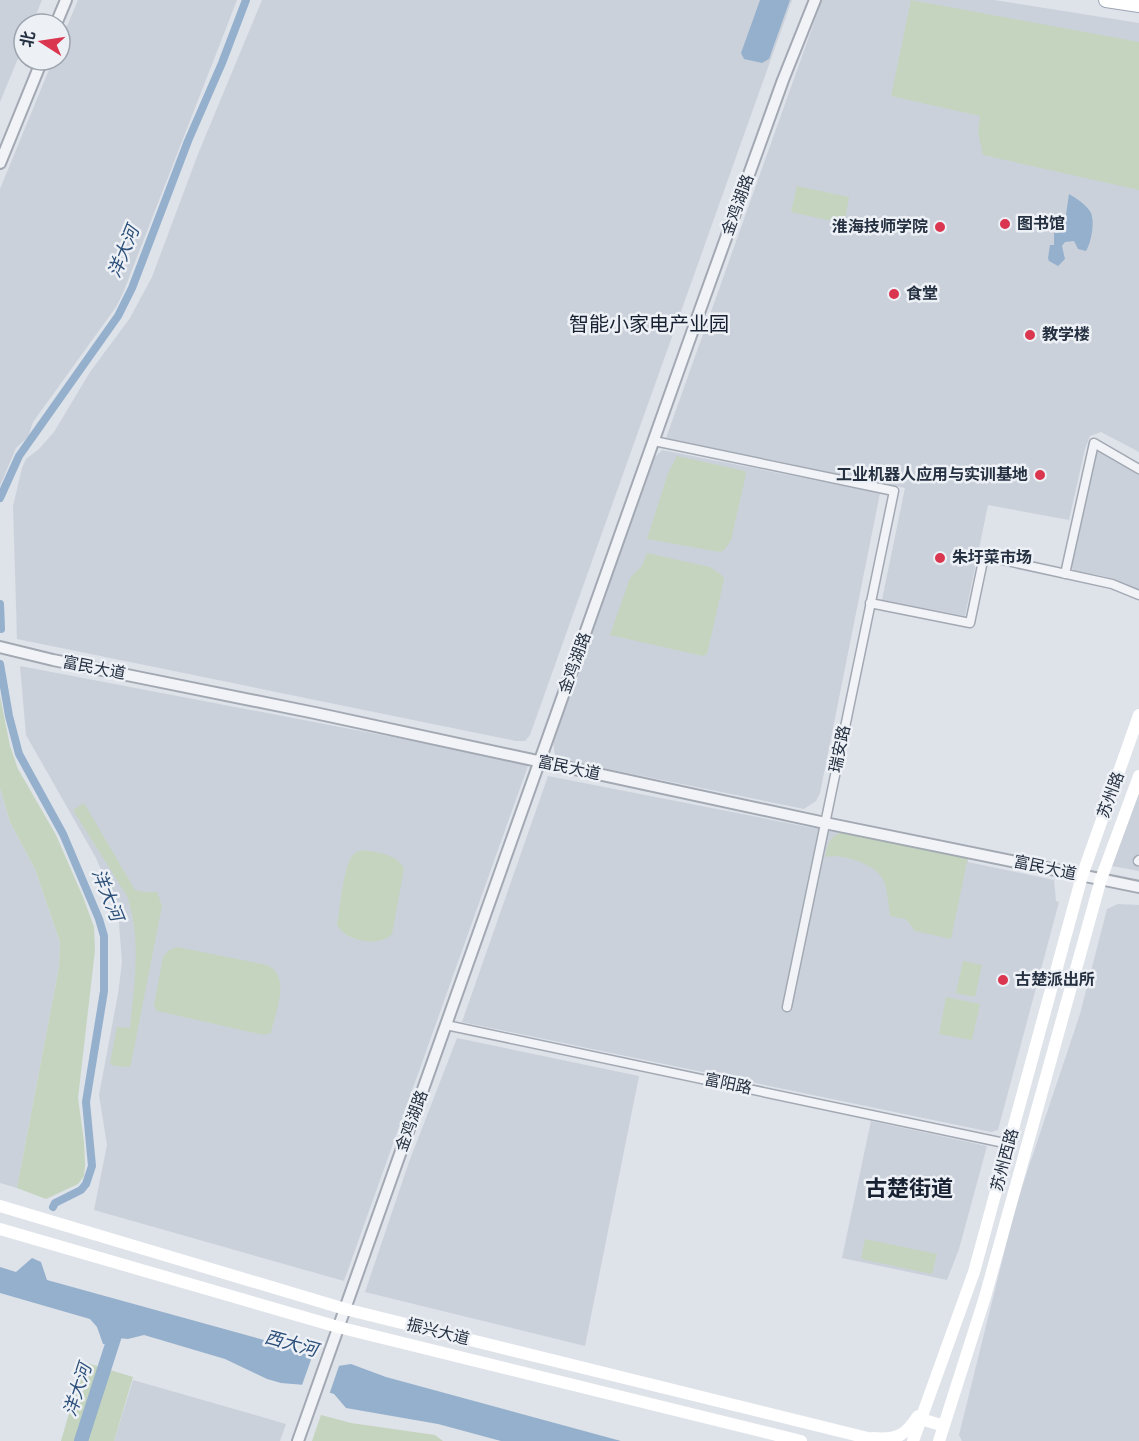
<svg xmlns="http://www.w3.org/2000/svg" width="1139" height="1441" font-family="'Source Sans 3','Noto Sans SC',sans-serif">
  <rect width="100%" height="100%" fill="#dee2e9"/>
  <!-- built -->
  <path fill="#cbd1db" d="M0 0H42L32 24H24V44L0 102Z
    M78 0H237L123 293 116 307 33 422 28 437 16 448 0 486V189L53 60H60V43Z
    M262 0H792L530 735 525 741H516L17 639 13 506 22 468 26 459 39 449 54 432 90 372 130 318 152 277 198 154Z
    M822 0H994L1139 23V452L1101 432 1090 436 1085 449 1069 520 988 505 965 616 882 600 905 488 666 438Z
    M1095 448 1139 474V590L1103 576 1074 571 1071 566Z
    M662 450 880 493 820 793 816 801 804 809 559 759 555 756 553 741 655 457Z
    M20 666 529 763 344 1281 94 1210 107 1145 99 1095 118 994 122 962 118 911 96 858 26 735Z
    M548 776 808 827 846 831 968 857V862L1054 880 1056 901 1059 902 998 1130 991 1132 462 1022Z
    M0 788 10 822 35 869 60 942 59 967 17 1188 0 1183Z
    M1139 788V871L1112 866V862Z
    M1118 904 1139 905V1441H962L959 1435 1016 1205 1080 1014 1107 909Z
    M457 1038 639 1076 585 1346 365 1292 409 1162Z
    M871 1121 987 1146 959 1249 947 1280 842 1258Z
    M133 1380 286 1424 280 1441H114Z"/>
  <!-- green -->
  <path fill="#c4d4be" d="M911 0 1139 42V190L983 155 978 132 980 116 891 96Z
    M797 186 849 197 845 221 841 223 791 212Z
    M677 456 745 471 746 474 731 540 725 549 720 552 647 539 668 473Z
    M647 553 710 567 723 576 724 580 707 654 703 656 610 635 630 578 642 566Z
    M0 696 10 746 18 769 56 835 83 897 94 927 95 950 78 1098 84 1142 85 1165 84 1176 78 1184 46 1199 17 1188 59 967 60 942 35 869 10 822 0 788Z
    M84 803 135 890 144 892H157L162 906 131 1064 129 1067 114 1066 110 1063 117 1027 130 1028C134 984 142 939 127 896L73 810Z
    M846 831 968 857 951 939 915 931 906 919 890 916C889 907 887 887 883 879 875 864 842 853 825 857 828 842 830 835 846 831Z
    M364 850C379 853 396 854 404 868L392 934C380 948 345 941 337 925 340 908 343 870 352 856 355 852 359 851 364 850Z
    M177 947 267 965C292 977 275 1012 271 1033L264 1035 157 1011 154 1005 163 957 169 950Z
    M963 961 982 965 975 997 956 993Z
    M946 997 980 1004 972 1040 939 1034Z
    M865 1239 937 1254 932 1274 861 1259Z
    M84 1362 133 1377 114 1441H61Z
    M321 1415 351 1423 435 1435 443 1441H312Z"/>
  <!-- water -->
  <path fill="#95b0cd" d="M760 0H790L769 59 762 63 744 59 741 53Z
    M1069 194C1076 198 1087 205 1091 213 1095 223 1091 243 1086 251L1078 249 1074 241 1065 242 1062 246 1065 259 1058 266 1049 261 1048 258 1050 245H1054V233H1059L1060 221H1065Z
    M32 1258 41 1262 47 1280 289 1347 338 1366 351 1364 386 1377 621 1441H501L438 1424 346 1408 334 1394 305 1385 281 1383 267 1379 225 1359 144 1335 128 1339 118 1338 114 1345 103 1344 97 1327 90 1319 0 1293V1267L16 1272Z"/>
  <!-- pier -->
  <path fill="#dee2e9" d="M313 1354 340 1363 329 1395 301 1388Z"/>
  <g fill="none" stroke-linecap="round" stroke-linejoin="round">
    <!-- canal -->
    <path stroke="#95b0cd" stroke-width="8" d="M0 498 19 456 118 316 132 288 188 141 222 63 246 0
      M0 604 1 629
      M0 664 9 716 19 754 63 834 99 919 104 936V991L86 1102 92 1166 86 1184 81 1190 55 1203 53 1207"/>
    <!-- river -->
    <path stroke="#95b0cd" stroke-width="14" d="M81 1441 117 1329"/>
    <!-- minor casing -->
    <g stroke="#a3a9b3" stroke-width="11">
      <path id="minor" d="M654 441 894 491 787 1007
        M1065 574 1094 443 1139 469
        M870 603 970 623 984 556 1112 584 1139 595
        M1138 861 1139 860
        M446 1025 1009 1144"/>
    </g>
    <!-- tertiary casing -->
    <g stroke="#a3a9b3" stroke-width="14">
      <path id="tertiary" d="M56 24 66 0
        M0 163 42 60
        M0 647 53 660 315 713 825 823 1139 887
        M298 1441 700 310 783 80 815 0"/>
    </g>
    <!-- primary casing -->
    <g stroke="#9ca6b6" stroke-width="16">
      <path id="primary" d="M1106 0 1139 5"/>
    </g>
    <!-- minor -->
    <use href="#minor" stroke="#f1f3f7" stroke-width="8"/>
    <!-- tertiary -->
    <use href="#tertiary" stroke="#f1f3f7" stroke-width="10"/>
    <!-- secondary -->
    <path stroke="#fff" stroke-width="12" d="M0 1206 345 1309 880 1441
      M0 1229 338 1327 801 1441
      M921 1419 944 1426
      M873 1438C897 1440 905 1436 918 1416
      M913 1441 974 1272 1082 876 1139 715
      M939 1441 985 1297 1101 879 1139 776"/>
    <!-- primary -->
    <use href="#primary" stroke="#fff" stroke-width="14"/>
  </g>
  <!-- markers -->
  <g fill="#da3650" stroke="#edf1f6" stroke-width="2">
    <circle cx="1005" cy="224" r="6"/>
    <circle cx="940" cy="227" r="6"/>
    <circle cx="894" cy="294" r="6"/>
    <circle cx="1030" cy="335" r="6"/>
    <circle cx="1040" cy="475" r="6"/>
    <circle cx="940" cy="558" r="6"/>
    <circle cx="1003" cy="980" r="6"/>
  </g>
  <g text-anchor="middle" dominant-baseline="central" stroke-width="5" stroke-linejoin="round" paint-order="stroke">
    <!-- street labels -->
    <g font-size="16" fill="#253041" stroke="#edf1f6">
      <text transform="translate(738 205) rotate(-70)">金鸡湖路</text>
      <text transform="translate(575 663) rotate(-70)">金鸡湖路</text>
      <text transform="translate(94 668) rotate(11)">富民大道</text>
      <text transform="translate(840 749) rotate(-78)">瑞安路</text>
      <text transform="translate(569 768) rotate(12)">富民大道</text>
      <text transform="translate(1111 795) rotate(-70)">苏州路</text>
      <text transform="translate(1045 868) rotate(12)">富民大道</text>
      <text transform="translate(728 1084) rotate(12)">富阳路</text>
      <text transform="translate(412 1121) rotate(-70)">金鸡湖路</text>
      <text transform="translate(1005 1160) rotate(-75)">苏州西路</text>
      <text transform="translate(438 1332) rotate(14)">振兴大道</text>
    </g>
    <!-- poi labels -->
    <g font-size="16" font-weight="bold" fill="#253041" stroke="#edf1f6" text-anchor="start">
      <text x="1017" y="224">图书馆</text>
      <text x="928" y="227" text-anchor="end">淮海技师学院</text>
      <text x="906" y="294">食堂</text>
      <text x="1042" y="335">教学楼</text>
      <text x="1028" y="475" text-anchor="end">工业机器人应用与实训基地</text>
      <text x="952" y="558">朱圩菜市场</text>
      <text x="1015" y="980">古楚派出所</text>
    </g>
    <!-- water labels -->
    <g font-size="18" font-style="italic" fill="#2c4f79" stroke="#edf1f6">
      <text transform="translate(124 252) rotate(-68)">洋大河</text>
      <text transform="translate(107 895) rotate(68)">洋大河</text>
      <text transform="translate(291 1344) rotate(15)">西大河</text>
      <text transform="translate(78 1390) rotate(-72)">洋大河</text>
    </g>
    <!-- quarter labels -->
    <g font-size="20" fill="#182132" stroke="#edf1f6">
      <text x="649" y="325">智能小家电产业园</text>
    </g>
    <!-- district labels -->
    <g font-size="22" font-weight="bold" fill="#182132" stroke="#edf1f6">
      <text x="909" y="1189">古楚街道</text>
    </g>
  </g>
  <!-- north arrow -->
  <g transform="translate(42 42) rotate(282)"><circle r="28" fill="#edf1f6" stroke="#9da4ae" stroke-width="1.5"/>
  <path d="M0-4.5L10 22L0 15L-10 22Z" fill="#da3650"/>
  <text y="-9" font-size="16" font-weight="bold" text-anchor="middle" fill="#253041">北</text>
  </g>
</svg>
